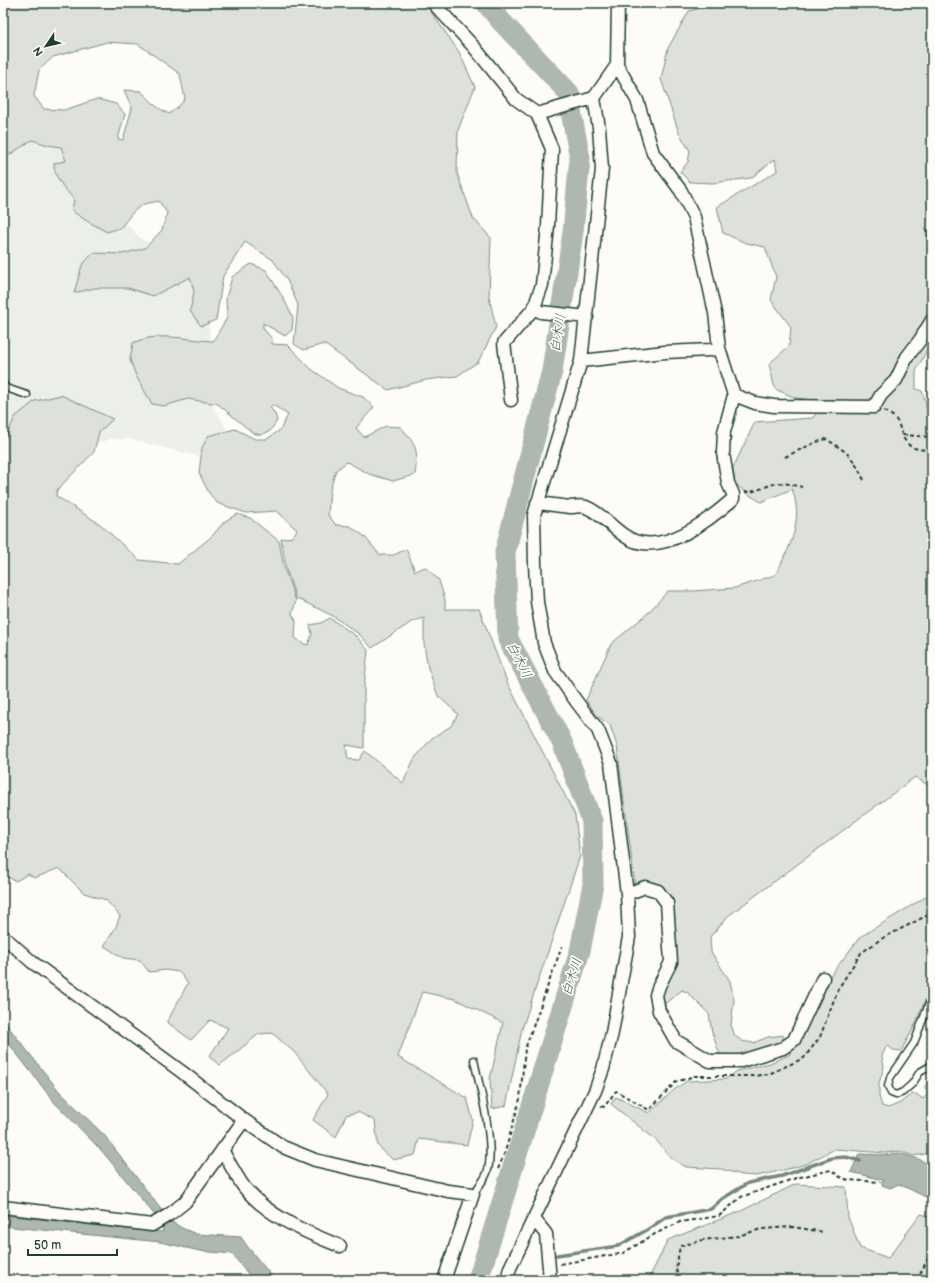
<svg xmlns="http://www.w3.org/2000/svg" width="935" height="1283" font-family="'Balsamiq Sans','Klee One',sans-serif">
  <rect width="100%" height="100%" fill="#fdfcf7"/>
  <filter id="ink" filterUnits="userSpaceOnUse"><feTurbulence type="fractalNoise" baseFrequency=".025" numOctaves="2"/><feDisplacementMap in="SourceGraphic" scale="8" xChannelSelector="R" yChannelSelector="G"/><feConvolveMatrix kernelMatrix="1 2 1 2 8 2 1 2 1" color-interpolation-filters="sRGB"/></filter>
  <g filter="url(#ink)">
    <!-- built -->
    <path fill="#eceee9" d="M3 108 62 137 85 182 140 238 177 262 222 286 209 323 213 408 222 420 243 467 129 439H109L88 447 3 516Z"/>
    <!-- green -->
    <path fill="#dde0db" stroke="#7e8e88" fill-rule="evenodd" d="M3 3H425L459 52 475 87 458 130 457 173 473 218 491 238 489 297 496 327 478 362 457 376 426 380 388 390 324 344 304 350 294 344 298 305 287 280 273 260 245 242 223 276 216 320 201 326 190 311 194 291 190 277 153 296 128 288H95L74 293 82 265 93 253 122 254 145 248 162 230 167 213 159 201 144 204 134 211 120 228 107 232 87 221 72 211 74 199C64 188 54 178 54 163L66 161 61 147 48 145 32 140 3 159ZM107 42 138 44 180 74 185 99 178 107 169 114 157 107 141 91 124 90 132 108 123 140 118 139 125 114 116 104 97 99 64 110 44 109 34 96 39 70 53 57Z
      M717 3H932V316L873 405 821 401 796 398 775 389 769 364 789 346 791 327 771 300 776 277 765 247 746 243 723 233 717 207 777 171 775 159 751 178 713 183 690 182 680 172 688 162 690 151 679 133 661 79 668 48 689 11Z
      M251 264 266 270 282 296 293 317 292 330 285 336 263 323V328L272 339V344L288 345 310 368 338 388 363 397 374 407 356 428 364 437 386 426 401 427C418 448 418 449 415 475L393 481 369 474 347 462 336 470 330 490 328 515 336 525 350 526 364 536 380 555H394L406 549 415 571 425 567 439 580 445 600V609H479L507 682 575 815 580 856 522 1029 506 1106 492 1109 490 1079 503 1023 455 999 422 992 398 1057 467 1098 473 1120 467 1145 419 1139 415 1155 393 1160 378 1146 375 1121 358 1112 346 1115 336 1137 313 1120 328 1094 294 1052 272 1033 259 1034 220 1065 209 1057 228 1028 210 1020 191 1040 167 1022 188 983 179 972 165 970 149 972 140 960 123 958 104 946 116 927 120 916 106 900 84 893 59 868 35 878 28 874 16 881 3 875V444L15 417 35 401 61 395 113 419 99 432 94 452 57 490 56 496 100 524 139 560 178 564 211 537 225 521 237 514 250 518 279 541 284 568 296 601 292 614 296 621 295 638 302 643 308 645 312 634 310 625 321 623 330 618 356 636 368 650 364 687V748L346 745 348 759 359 760 365 751 403 783 414 759 432 738 451 726 458 714 438 696 428 668 424 644V618L413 621 372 648 359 634 333 616 296 598 286 569 281 539 292 537 297 530 277 511 246 513 217 503 209 493 199 473 202 448 208 436 235 429 255 439H267L280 430 288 415 273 405 270 407 275 414 277 421 270 431 261 435 253 433 218 404 188 399 164 406 152 404 136 376 130 360 133 343C157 331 187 340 213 341L227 318 226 298 232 277Z
      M932 325V340L916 371V389L922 391C927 403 926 417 932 428V788L915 777 728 916 710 937 711 952 730 981 734 1000 731 1025 735 1036 742 1041 753 1043 768 1037 783 1035 784 1045 726 1066 718 1050 712 1032 709 1014 688 993 682 990 667 1002 662 1005 659 993 672 970 669 900 635 885 617 746 610 725 597 716 586 700 611 644 647 614 668 591H692L735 588 775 575C790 548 804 520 792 489L761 502 746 493 730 479 731 472 755 422 812 418 820 410 876 409Z
      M932 893V984L914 1027 901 1051 893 1050 887 1045 882 1056 884 1067 879 1083V1096L882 1106 888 1108 900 1103 910 1095 916 1094 923 1099 927 1095 928 1091 924 1088 932 1075V1150L925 1154 914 1156 900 1151 884 1153 835 1149 806 1164 784 1170 757 1176 742 1175 721 1169 686 1167 671 1158 656 1140 611 1104 616 1097 649 1113 675 1089 687 1081 726 1079 737 1071 770 1063 789 1055 810 1017 827 980 860 937Z
      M796 1184 846 1187 848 1217 860 1248 888 1258 921 1214 932 1217V1280H648L668 1240 741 1211Z"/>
    <!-- water -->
    <path fill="#aeb8b1" stroke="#75877f" d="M3 1020 59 1091 105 1136 169 1220 182 1228 196 1234 241 1237 247 1246 275 1280H253L232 1254 200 1251 160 1242 3 1226V1215L145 1231 163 1232 162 1224 101 1150 54 1102 3 1036Z
      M900 1153 921 1160 932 1167V1200L899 1184 890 1188 882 1185 883 1180 851 1172 859 1154 884 1155Z"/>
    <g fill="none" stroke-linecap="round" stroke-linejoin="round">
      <!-- stream -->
      <path stroke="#75877f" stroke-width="3.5" d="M557 1255 618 1246 647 1230 666 1217 711 1209 722 1199 748 1183 782 1176 832 1158 846 1157 860 1161"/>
      <!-- river -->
      <path stroke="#aeb8b1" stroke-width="21" d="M478 1280 580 951 593 884 592 821 562 742 508 639 505 552 552 371 573 232 580 158 572 117 569 93 499 19 486 3"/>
      <!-- service casing -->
      <g stroke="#1f3d34" stroke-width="9">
        <path id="service" d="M3 384 6 388 27 395
          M932 996 914 1043 890 1078 888 1086 891 1093 896 1095 903 1092 912 1084 920 1072 932 1065
          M473 1194C477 1188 484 1181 487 1173 496 1147 480 1088 474 1060"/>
      </g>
      <!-- minor casing -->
      <g stroke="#1f3d34" stroke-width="15">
        <path id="minor" d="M433 3 474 47 516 99 537 114 552 149 548 226 542 285 534 308 504 343 511 400
          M537 114 594 98 617 65
          M534 308 541 312 587 317
          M581 361 665 352 711 350 719 348
          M734 395 755 403 774 406 874 407 881 395 896 380 907 357 920 340 932 320
          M537 503C548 504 560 506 571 507 576 507 581 505 586 507 601 513 611 527 625 536 659 560 708 521 733 499V494L728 483 723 453 724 432 734 395 719 348 715 313 694 217 681 191 653 153 637 100 617 65 618 3
          M627 894 645 887 658 891 667 903 671 962 659 986 656 995 659 1011 676 1041 710 1061H741L783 1048 794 1040 823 978
          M3 936 32 962 182 1072 244 1120 283 1147 315 1160 448 1191 473 1194 444 1280
          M222 1150C229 1162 236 1176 244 1187 267 1216 307 1233 340 1246
          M3 1207 152 1225 170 1214 185 1202 244 1120
          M534 1219 546 1234 550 1280
          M507 1280 510 1268 595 1091 603 1069 612 1033 629 937 627 894 611 763 598 730 576 701 555 671 544 643 537 602 535 564 534 515 581 361 602 169 599 128 594 98"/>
      </g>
      <!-- path -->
      <path stroke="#1f3d34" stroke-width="2" stroke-dasharray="4 3" stroke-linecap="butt" d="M925 228 929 236 932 237
        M884 411C905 420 896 432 908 444 914 451 925 448 932 452
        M903 435 932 437
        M785 457 814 443 826 439C849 453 852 456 864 480
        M745 492C757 493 767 484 779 483 787 483 794 485 802 487
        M601 1106 604 1107 616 1091 649 1110 676 1082 694 1076H753L769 1074 804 1058 820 1037 838 989 861 953 881 939 932 913
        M498 1169 505 1152 520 1099 525 1049 562 946
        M560 1264 623 1253 655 1234 680 1222 719 1216 741 1197 796 1178 831 1170 840 1177 848 1180 881 1182
        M679 1280 676 1269 680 1246 703 1240 738 1236 761 1229 793 1227 824 1232
        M917 1280 932 1251"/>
      <!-- service -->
      <use href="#service" stroke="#fdfcf7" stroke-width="6"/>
      <!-- minor -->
      <use href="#minor" stroke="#fdfcf7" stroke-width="12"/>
    </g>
  </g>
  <g text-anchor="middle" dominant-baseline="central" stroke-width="3.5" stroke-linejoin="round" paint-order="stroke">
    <!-- water labels -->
    <g font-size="13" font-style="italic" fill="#435c53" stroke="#fdfcf7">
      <text transform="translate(558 333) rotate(-81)">白木川</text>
      <text transform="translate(519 660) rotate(63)">白木川</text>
      <text transform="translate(572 977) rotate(-73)">白木川</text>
    </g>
  </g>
  <!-- margin -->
  <rect width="935" height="1283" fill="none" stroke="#fdfcf7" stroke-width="16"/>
  <rect x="8" y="8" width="919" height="1267" fill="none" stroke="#1f3d34" stroke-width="1.5" filter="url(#ink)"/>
  <!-- north arrow -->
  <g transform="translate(46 46) rotate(235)" stroke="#fdfcf7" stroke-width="3" paint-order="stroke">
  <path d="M0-3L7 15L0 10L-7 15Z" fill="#1f3d34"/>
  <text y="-6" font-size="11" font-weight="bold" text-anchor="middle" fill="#1f3d34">N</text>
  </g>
  <!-- scale -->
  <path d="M28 1249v6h89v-6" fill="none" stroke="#1f3d34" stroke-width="2"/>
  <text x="34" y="1249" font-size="12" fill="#1f3d34" stroke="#fdfcf7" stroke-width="3" paint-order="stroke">50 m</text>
</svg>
